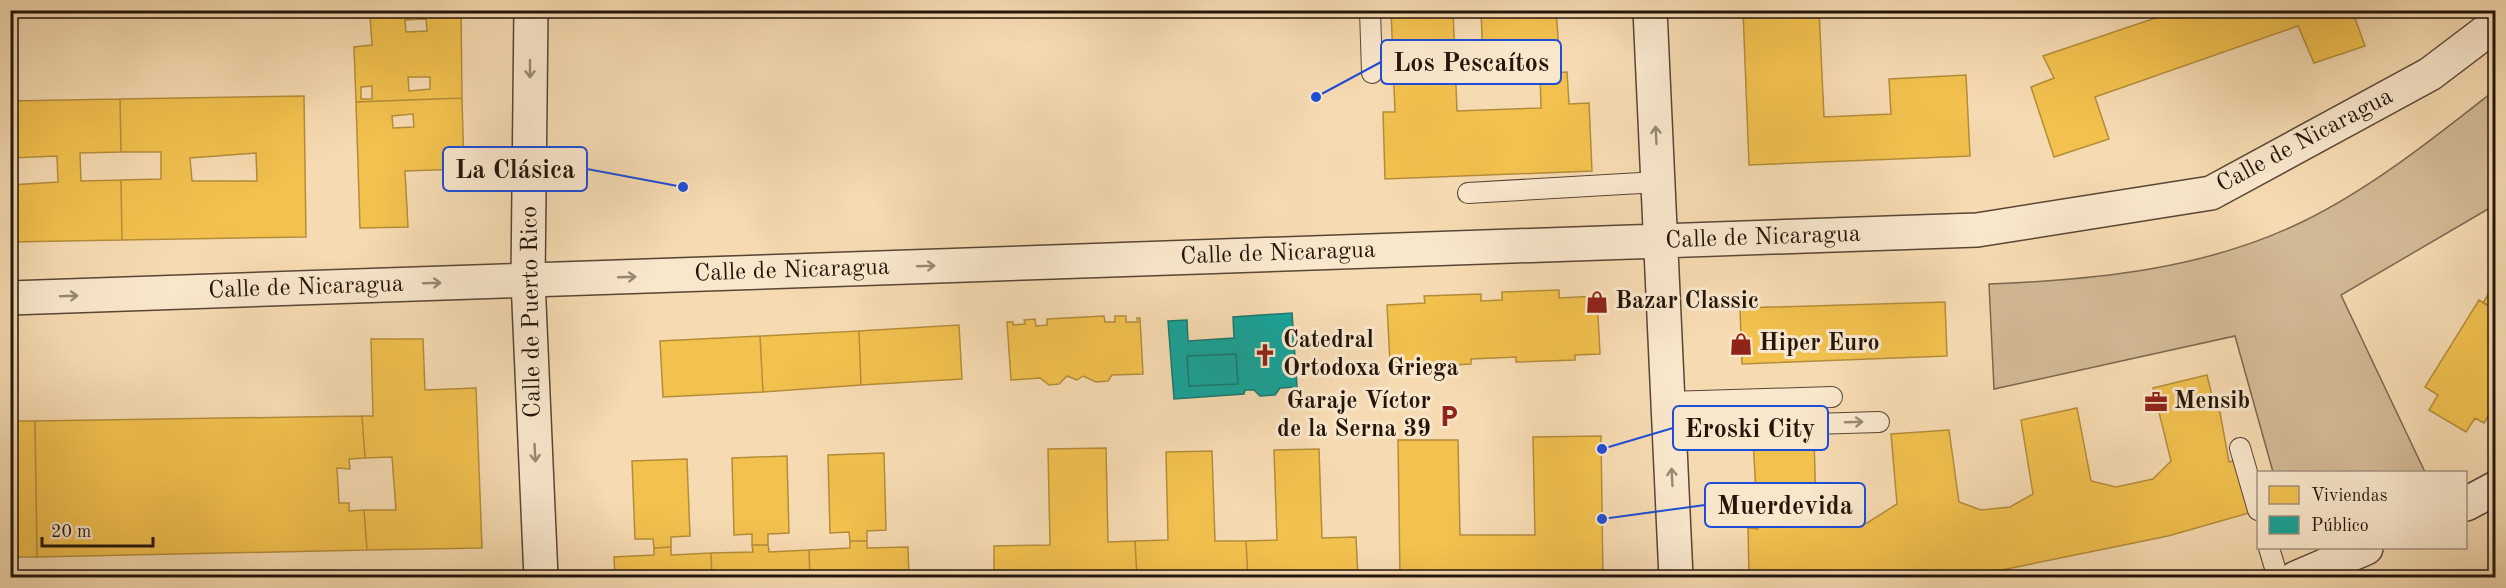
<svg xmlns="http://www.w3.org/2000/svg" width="2506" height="588" font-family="'Old Standard TT',serif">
  <rect width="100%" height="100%" fill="#f6dab1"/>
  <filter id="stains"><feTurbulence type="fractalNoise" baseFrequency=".00333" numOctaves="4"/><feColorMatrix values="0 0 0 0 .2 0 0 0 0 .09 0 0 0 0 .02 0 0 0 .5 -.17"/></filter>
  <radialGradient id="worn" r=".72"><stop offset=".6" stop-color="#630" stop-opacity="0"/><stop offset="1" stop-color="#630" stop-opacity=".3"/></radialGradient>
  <!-- green -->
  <path fill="#d2b995" stroke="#7b6750" stroke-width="1.5" d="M2495 90V205L2341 295 2425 472H2273L2235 336 1994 389 1989 284C2095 280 2207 269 2304 221 2373 187 2435 137 2495 90Z"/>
  <!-- homes -->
  <path fill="#f2c14e" stroke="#b48d3a" stroke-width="1.5" fill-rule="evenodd" d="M352 10H461L462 98 356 102 354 47 372 45 370 16 352 18ZM426 19 427 31 406 32 405 20ZM408 77H430V89L409 91ZM372 86V99H361V87Z
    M1391 10H1453L1457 111 1541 108 1540 74 1567 72 1569 104 1589 103 1592 171 1385 179 1383 112H1395Z
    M1481 10H1556L1559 50 1483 65Z
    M1743 10H1819L1824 117 1891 114 1889 79 1966 75 1970 156 1749 165Z
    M2179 10H2352L2365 46 2314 63 2298 26 2095 97 2109 139 2054 157 2031 87 2054 78 2043 56Z
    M304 96 306 237 122 240 121 180 161 179V152H121L120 99ZM256 153 257 181H192L190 158Z
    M462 98 464 169 405 171 408 227 360 228 356 102ZM413 114 414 127 393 128 392 116Z
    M120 99 121 152 80 153 81 181 121 180 122 240 10 242V185L58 182 57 156 10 158V101Z
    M2496 281V310L2483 303Z
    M1559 290V298L1597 296 1600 354 1575 355V360L1516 362V357L1471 359V364L1415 367 1414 362 1390 363 1387 305 1425 303 1424 296 1481 294V301L1502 300V292Z
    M2479 300 2496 310V404L2484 423 2475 418 2466 432 2429 410 2438 395 2425 387Z
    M1945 302 1947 356 1742 364 1740 308Z
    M1104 316 1105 322H1115V316H1126V322H1138L1137 318H1140L1143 374 1112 375 1108 381 1096 382 1083 376 1077 380 1067 376 1059 384 1049 385 1040 378 1011 380 1007 322H1013V325L1025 324 1024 320 1035 319 1036 326 1047 325V319Z
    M959 325 962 379 861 385 859 331Z
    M859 331 861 385 763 392 760 336Z
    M760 336 763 392 663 397 660 341Z
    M371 339H423L425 390 476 388 482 548 367 550 364 510H396L392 457 365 458 362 416H373Z
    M2207 375 2215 408 2219 407 2229 462 2237 460 2249 513 2168 536 2002 570 1910 578H1749L1748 528 1758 529 1753 439 1814 437 1816 512 1835 524 1867 523 1897 504 1891 434 1949 430 1959 502 1981 510 2010 507 2033 494 2021 420 2077 408 2091 481 2116 487 2153 479 2171 461 2153 388Z
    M362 416 365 458 349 459 350 469 337 468 339 503H349V511L364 510 367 550 37 557 35 421Z
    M10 421H35L37 557H10Z
    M1601 436 1603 578H1400L1398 440H1458L1460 535H1535L1533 437Z
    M1106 448 1108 542 1135 541 1137 578H994V546L1050 545 1048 449Z
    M1319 449 1322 538 1356 537 1358 578H1248L1246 541 1277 540 1274 450Z
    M1212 451 1215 541H1246L1248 578H1137L1135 541 1168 540 1166 452Z
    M884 453 886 530 867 531V541H850L849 532 830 533 828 455Z
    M787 456 789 533 768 534V545H752V534L734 535 732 458Z
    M687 459 690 536 671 537V547L654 548 653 539H635L632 461Z
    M850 541H867V548L908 547 909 578H810L809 550 850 548Z
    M752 545H768L769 552 809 550 810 578H712L711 553 753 552Z
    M671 547V555L711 553 712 578H615L614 557 654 555V548Z"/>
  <!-- public -->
  <path fill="#17a398" stroke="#1b786e" stroke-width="1.5" fill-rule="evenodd" d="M1292 313 1297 387 1280 388 1275 395 1260 396 1254 390H1245L1244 394 1174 399 1168 321 1187 320 1188 341 1234 338 1233 317ZM1236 354 1238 384 1189 386 1187 356Z
    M1236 354 1238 384 1189 386 1187 356Z"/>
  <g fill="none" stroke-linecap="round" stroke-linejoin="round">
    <!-- lane casing -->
    <g stroke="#584634" stroke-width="22">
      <path id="lane" d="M1370 10 1372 73
        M1468 193 1658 182
        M1668 402 1832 397
        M1670 428 1879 422
        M2240 448 2258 510
        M2269 548 2278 578"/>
    </g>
    <!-- street casing -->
    <g stroke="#584634" stroke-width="36">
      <path id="street" d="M531 10 528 280 541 578
        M1650 10 1676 578
        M10 298 1977 230 2211 193 2430 74 2496 24
        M2466 504 2496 488
        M2296 578 2366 548"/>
    </g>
    <!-- lane -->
    <use href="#lane" stroke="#f9e7cc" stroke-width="20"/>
    <!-- street -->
    <use href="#street" stroke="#f9e7cc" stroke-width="33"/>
  </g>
  <!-- one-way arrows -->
  <defs><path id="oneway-shaft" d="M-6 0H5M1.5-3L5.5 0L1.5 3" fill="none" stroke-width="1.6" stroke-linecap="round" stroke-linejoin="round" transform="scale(1.5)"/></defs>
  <g stroke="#998875">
    <use href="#oneway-shaft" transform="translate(530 69) rotate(90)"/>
    <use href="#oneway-shaft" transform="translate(1656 135) rotate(-93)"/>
    <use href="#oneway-shaft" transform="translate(926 266) rotate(-2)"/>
    <use href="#oneway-shaft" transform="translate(627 277) rotate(-2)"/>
    <use href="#oneway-shaft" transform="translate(432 283) rotate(-2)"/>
    <use href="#oneway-shaft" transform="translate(69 296) rotate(-2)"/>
    <use href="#oneway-shaft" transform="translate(1854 422) rotate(-2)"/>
    <use href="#oneway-shaft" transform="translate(535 453) rotate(87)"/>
    <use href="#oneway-shaft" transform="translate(1672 477) rotate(-93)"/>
  </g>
  <!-- icons -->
  <defs>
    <g id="shop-bare" transform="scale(1.8)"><path d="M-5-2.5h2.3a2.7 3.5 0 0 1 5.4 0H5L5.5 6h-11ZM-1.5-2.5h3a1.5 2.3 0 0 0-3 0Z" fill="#8f2418" stroke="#f9e7cc" stroke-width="2.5" paint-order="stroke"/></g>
    <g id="church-bare" transform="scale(1.8)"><path d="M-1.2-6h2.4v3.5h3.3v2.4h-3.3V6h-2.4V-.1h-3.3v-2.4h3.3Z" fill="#8f2418" stroke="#f9e7cc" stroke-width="2.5" paint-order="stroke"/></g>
    <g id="office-bare" transform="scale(1.8)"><path d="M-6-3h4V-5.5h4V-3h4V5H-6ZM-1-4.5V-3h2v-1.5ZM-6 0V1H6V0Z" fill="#8f2418" stroke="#f9e7cc" stroke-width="2.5" paint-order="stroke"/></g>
    <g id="parking-bare" transform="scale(1.8)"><path d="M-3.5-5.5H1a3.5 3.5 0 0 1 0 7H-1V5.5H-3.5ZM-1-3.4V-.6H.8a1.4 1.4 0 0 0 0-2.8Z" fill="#8f2418" stroke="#f9e7cc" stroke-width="2.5" paint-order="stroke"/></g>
  </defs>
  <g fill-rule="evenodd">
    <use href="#shop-bare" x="1597" y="302"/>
    <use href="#shop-bare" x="1741" y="344"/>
    <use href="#church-bare" x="1265" y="355"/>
    <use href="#office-bare" x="2156" y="402"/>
    <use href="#parking-bare" x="1449" y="416"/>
  </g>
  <g text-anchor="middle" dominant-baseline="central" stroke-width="6" stroke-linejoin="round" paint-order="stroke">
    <!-- street labels -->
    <g font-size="24" fill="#24150b" stroke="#f9e7cc">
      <text transform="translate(2305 141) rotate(-28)">Calle de Nicaragua</text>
      <text transform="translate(1763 238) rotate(-2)">Calle de Nicaragua</text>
      <text transform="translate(1278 254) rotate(-2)">Calle de Nicaragua</text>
      <text transform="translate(792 271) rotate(-2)">Calle de Nicaragua</text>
      <text transform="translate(306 288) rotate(-2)">Calle de Nicaragua</text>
      <text transform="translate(532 312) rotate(-91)">Calle de Puerto Rico</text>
    </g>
    <!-- poi labels -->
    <g font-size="24" font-weight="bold" fill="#24150b" stroke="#f9e7cc" text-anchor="start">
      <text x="1615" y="302">Bazar Classic</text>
      <text x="1283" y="341">Catedral<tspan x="1283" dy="28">Ortodoxa Griega</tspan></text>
      <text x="1759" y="344">Hiper Euro</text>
      <text x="1431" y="402" text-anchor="end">Garaje Víctor<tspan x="1431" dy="28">de la Serna 39</tspan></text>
      <text x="2174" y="402">Mensib</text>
    </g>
  </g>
  <!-- callouts -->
  <path fill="none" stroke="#1d4ed8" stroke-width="2" d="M1316 97L1381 62M683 187L587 169M1602 449L1673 428M1602 519L1705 505"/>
  <g fill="#1d4ed8" stroke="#f9e7cc" stroke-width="2">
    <circle cx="1316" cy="97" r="6"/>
    <circle cx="683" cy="187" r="6"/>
    <circle cx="1602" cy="449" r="6"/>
    <circle cx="1602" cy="519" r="6"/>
  </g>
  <g fill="#f9e7cc" stroke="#1d4ed8" stroke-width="2">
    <rect x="1381" y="40" width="180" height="44" rx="6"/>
    <rect x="443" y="147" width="144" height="44" rx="6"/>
    <rect x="1673" y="406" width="155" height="44" rx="6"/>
    <rect x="1705" y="483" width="160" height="44" rx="6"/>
  </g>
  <g font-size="26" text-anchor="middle" font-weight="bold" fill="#24150b">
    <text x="1471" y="71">Los Pescaítos</text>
    <text x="515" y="178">La Clásica</text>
    <text x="1750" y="437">Eroski City</text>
    <text x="1785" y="514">Muerdevida</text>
  </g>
  <!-- margin -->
  <rect width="2506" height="588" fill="none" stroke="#f6dab1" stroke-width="36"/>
  <rect x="12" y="12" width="2482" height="564" fill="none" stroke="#24150b" stroke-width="3"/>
  <rect x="18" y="18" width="2470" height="552" fill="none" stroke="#24150b" stroke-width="1.5"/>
  <!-- legend -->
  <rect x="2257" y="471" width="210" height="78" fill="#f9e7cc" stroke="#a4937f" stroke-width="1.5"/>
  <rect x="2269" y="486" width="30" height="18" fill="#f2c14e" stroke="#a4937f" stroke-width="1.5"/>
  <text x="2311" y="501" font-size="18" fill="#24150b">Viviendas</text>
  <rect x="2269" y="516" width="30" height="18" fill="#17a398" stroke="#a4937f" stroke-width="1.5"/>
  <text x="2311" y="531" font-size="18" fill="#24150b">Público</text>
  <!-- scale -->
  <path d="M42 537v9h111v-9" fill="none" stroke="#24150b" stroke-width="3"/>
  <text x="51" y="537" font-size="18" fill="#24150b" stroke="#f9e7cc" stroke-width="4.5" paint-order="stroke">20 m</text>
  <rect width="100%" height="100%" filter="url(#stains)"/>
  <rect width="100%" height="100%" fill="url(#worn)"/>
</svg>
